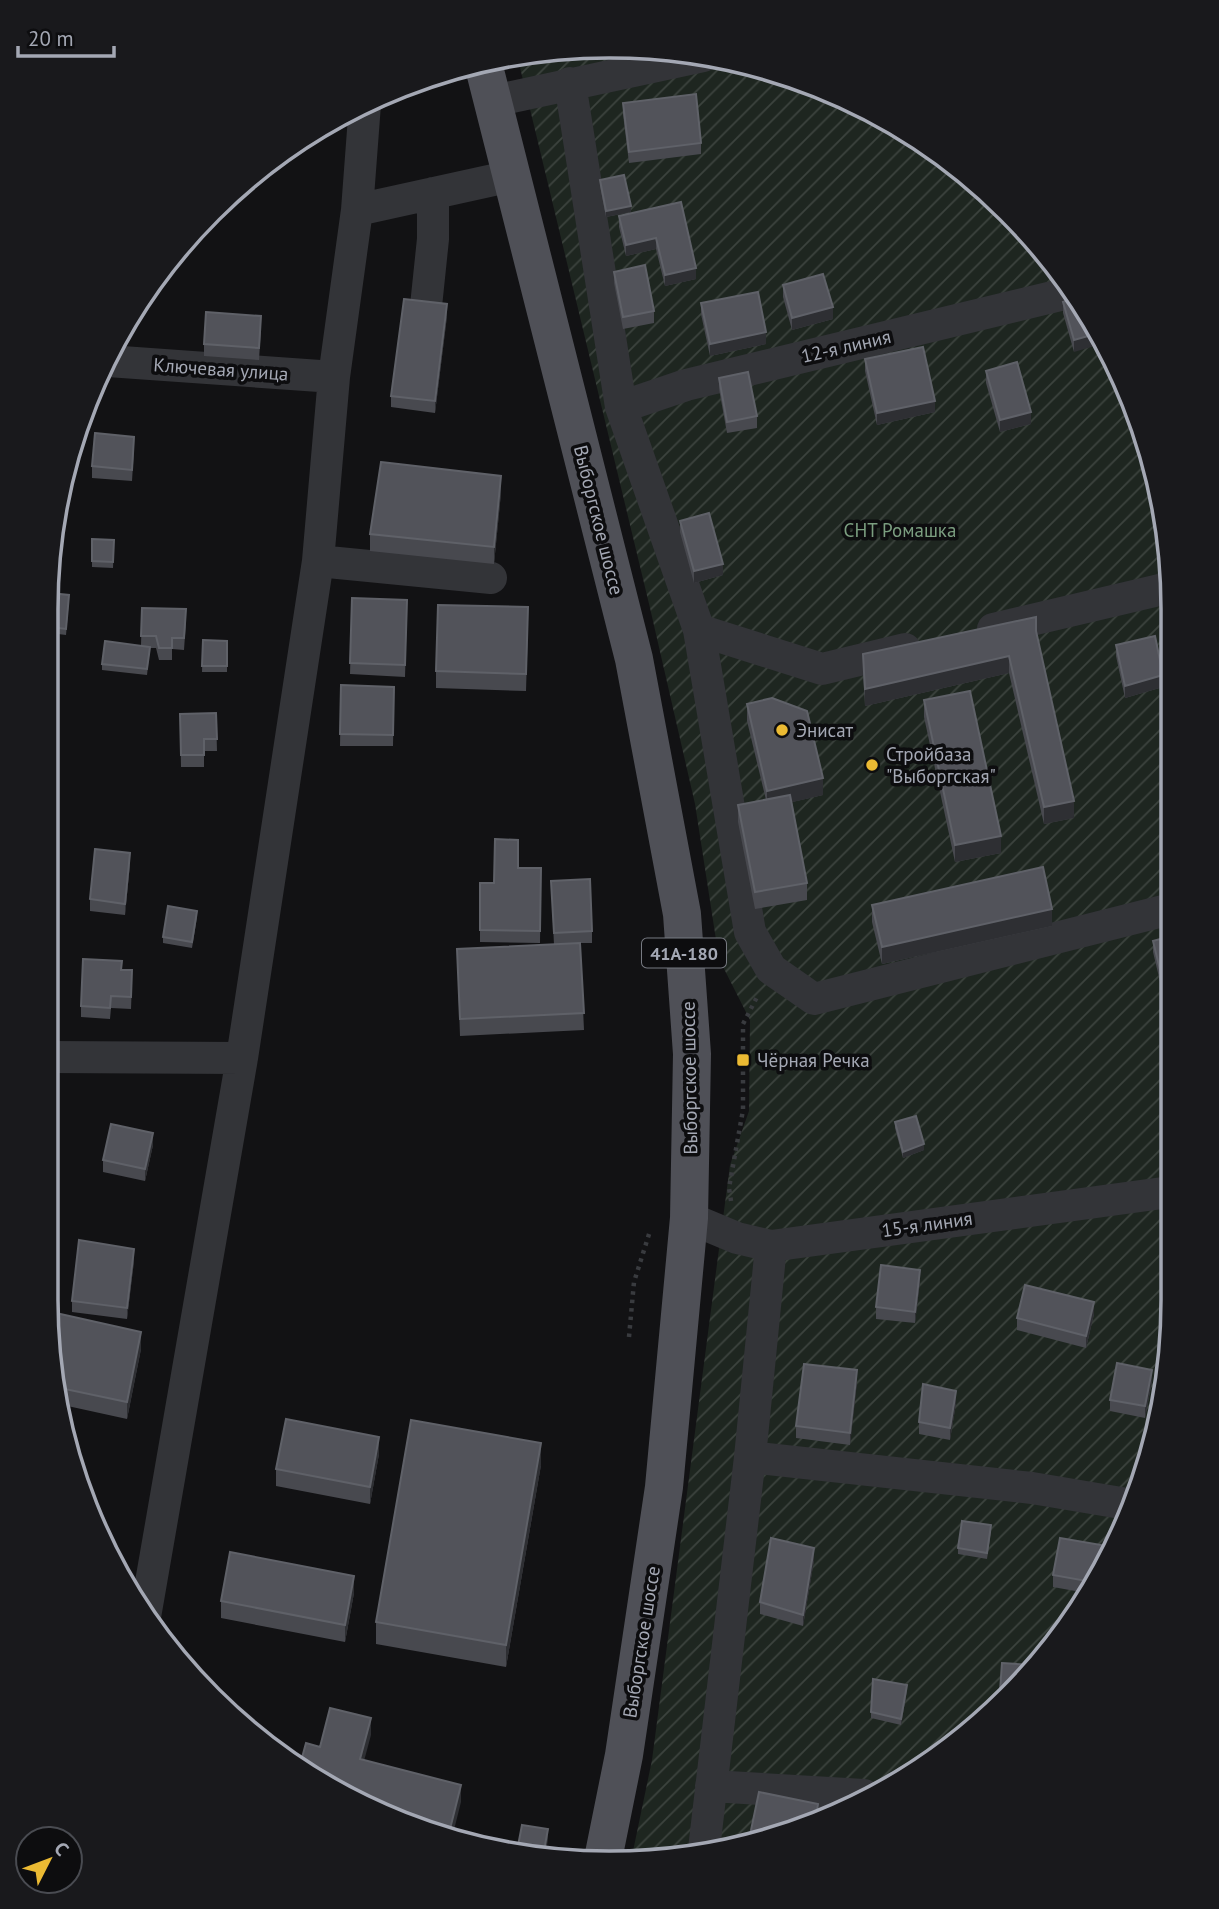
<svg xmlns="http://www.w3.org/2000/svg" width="1219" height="1909" font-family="'PT Sans',sans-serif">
  <defs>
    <pattern id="garden-furrows" width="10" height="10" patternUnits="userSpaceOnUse" patternTransform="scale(1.75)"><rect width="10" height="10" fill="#1e2620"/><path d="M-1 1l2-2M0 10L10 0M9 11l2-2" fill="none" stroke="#3c433e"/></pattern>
  </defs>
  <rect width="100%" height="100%" fill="#121214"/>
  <!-- garden -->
  <path fill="url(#garden-furrows)" d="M647 47 756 65 859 104 953 162 1057 266 1115 360 1154 463 1172 572 1169 1373 1131 1515 1057 1643 923 1769 756 1844 632 1856 652 1760 730 1165 749 1111 750 1020 719 959 695 804 650 608 517 55 536 50Z"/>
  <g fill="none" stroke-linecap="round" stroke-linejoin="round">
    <!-- path -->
    <path stroke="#393b3f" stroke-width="4.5" stroke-dasharray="3.5 5" stroke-linecap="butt" d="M731 1201 729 1188 743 1110V1024L757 997
      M629 1337 634 1282 650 1231"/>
    <!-- minor -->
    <path stroke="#333438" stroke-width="32" d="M570 83 621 407 699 630 750 932 771 969 814 999 1171 909
      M493 101 703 56
      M357 210 512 176
      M426 306 433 239V193
      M108 361 334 377
      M621 407 686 385 1073 292
      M318 561 491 578
      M993 629 1172 587
      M699 630 822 669 905 649
      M47 1057 242 1058
      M689 1218 737 1238 771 1246 1170 1192
      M750 1457 1032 1488 1133 1505
      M145 1617 242 1058 318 561 334 377 357 210 365 104
      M711 1786 864 1795
      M704 1849 750 1457 771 1246"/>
    <!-- major -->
    <path stroke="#4f5057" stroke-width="38" d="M483 63 634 659 682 914 692 1054 689 1218 664 1487 624 1755 603 1859"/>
  </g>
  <!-- wall -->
  <path fill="#48494f" d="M623 103 701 143V154L629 163 623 114Z
    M860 104 874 113 862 115Z
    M600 180 631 212 606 217 600 186Z
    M681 202 696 279 665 286 656 249 626 256 619 227V216Z
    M614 272 654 311V323L623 329 614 283Z
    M783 285 833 319 792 330 783 297Z
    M1076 298 1074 352 1063 313V302Z
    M701 303 766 344 710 356 701 314Z
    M447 316 435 413 391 407V396Z
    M261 328 259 360 204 356V344Z
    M865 359 935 412 877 425 865 371Z
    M986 371 1031 424 1000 432 986 383Z
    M719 378 757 416V428L727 433 719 389Z
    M134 449 132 481 92 478V466Z
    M501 493 494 564 370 551V534Z
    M680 521 723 575 694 583 680 532Z
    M92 539 114 540 113 568 92 567Z
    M50 593 69 601 66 635 50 633Z
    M352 598 407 612 405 677 350 674Z
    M142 608 186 621 184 650 172 649V660H159L156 648H150L147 675 102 670V664L141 645Z
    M528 625 526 691 436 688V671Z
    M1036 631 1074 818 1044 824 1009 673 865 706 863 671V654Z
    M203 640 227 641V672H202Z
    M1116 645 1163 687 1125 698 1116 656Z
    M341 685 394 687 393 746H340Z
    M924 700 1001 853 955 862 924 717Z
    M747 704 823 795 792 802 807 883V900L755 909 738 822V805L766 800 747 721Z
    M216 713 217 751H204V767H181L180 714Z
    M130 864 125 915 90 911V899Z
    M518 868H541L540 943 480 942V883H494Z
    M551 881 592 931V943H580L584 1030 460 1036 457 949 554 945Z
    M872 905 1052 926 882 964 872 922Z
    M197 917 192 948 163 943V937Z
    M1171 936 1162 990 1153 952V941Z
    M122 970 132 982 131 1009 111 1008 110 1019 81 1017V1006Z
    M1170 1081V1109L1167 1094V1082Z
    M895 1122 924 1150 903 1158 895 1128Z
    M153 1145 145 1181 103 1172V1160Z
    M134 1261 127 1319 72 1312V1301Z
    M920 1281 915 1323 876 1319V1307Z
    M47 1311 141 1349 127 1419 63 1405Z
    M1094 1314 1086 1348 1017 1330V1318Z
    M1152 1381 1145 1418 1110 1411V1400Z
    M857 1382 850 1445 796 1438V1426Z
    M956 1403 950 1440 919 1434V1422Z
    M379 1454 370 1504 276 1486V1469Z
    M541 1465 506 1667 376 1644V1622Z
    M991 1531 987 1559 958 1554V1548Z
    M1107 1556 1086 1593 1053 1587V1575Z
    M814 1560 803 1626 760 1614V1602Z
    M354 1593 345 1642 221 1618V1601Z
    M907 1690 901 1725 871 1718V1712Z
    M818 1816 756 1844 750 1845V1835Z"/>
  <!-- shaded-wall -->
  <path fill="#2e2f33" d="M631 206V212L606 217V211Z
    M656 238V249L626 256V245Z
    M696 268V279L665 286V275Z
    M447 304V316L435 413V401Z
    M833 307V319L792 330V318Z
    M766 332V344L710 356V344Z
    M1099 333 1105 343 1074 352V340Z
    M935 401V412L877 425V413Z
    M1031 412V424L1000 432V420Z
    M501 476V493L494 564V547Z
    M723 564V575L694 583V571Z
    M1009 656V673L865 706V689Z
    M1163 675V687L1125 698V686Z
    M823 778V795L767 808V791Z
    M1074 801V818L1044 824V807Z
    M1001 836V853L955 862V845Z
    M130 853V864L125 915V904Z
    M1052 909V926L882 964V947Z
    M1170 976V988L1162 990V978Z
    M153 1133V1145L145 1181V1169Z
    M52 1144V1150L48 1170V1164Z
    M924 1144V1150L903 1158V1152Z
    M134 1249V1261L127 1319V1308Z
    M920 1270V1281L915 1323V1312Z
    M1094 1302V1314L1086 1348V1336Z
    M141 1332V1349L127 1419V1402Z
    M857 1370V1382L850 1445V1433Z
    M1152 1370V1381L1145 1418V1406Z
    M956 1391V1403L950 1440V1428Z
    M379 1437V1454L370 1504V1487Z
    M541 1443V1465L506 1667V1645Z
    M814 1548V1560L803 1626V1615Z
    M354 1576V1593L345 1642V1625Z
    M907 1685V1690L901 1725V1719Z
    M371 1718V1735L360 1776V1759Z
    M461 1785V1802L452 1838 448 1837Z
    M548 1829V1840L545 1857 543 1856Z"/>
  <!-- building -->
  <path fill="#52535a" stroke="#5f6168" stroke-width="2" d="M696 94 701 143 629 152 623 103Z
    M624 175 631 206 606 211 600 180Z
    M681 202 696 268 665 275 656 238 626 245 619 216Z
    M645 265 654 311 623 317 614 272Z
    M823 274 833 307 792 318 783 285Z
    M758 292 766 332 710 344 701 303Z
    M1076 298 1099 333 1074 340 1063 302Z
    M404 299 447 304 435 401 391 396Z
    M206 312 261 316 259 348 204 344Z
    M923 347 935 401 877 413 865 359Z
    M1017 362 1031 412 1000 420 986 371Z
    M748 372 757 416 727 422 719 378Z
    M95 433 134 437 132 470 92 466Z
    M381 462 501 476 494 547 370 534Z
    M709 513 723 564 694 571 680 521Z
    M92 539 114 540 113 562 92 561Z
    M50 593 69 595 66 629 50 627Z
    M352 598 407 600 405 665 350 663Z
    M438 605 528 607 526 674 436 671Z
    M142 608 186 609 184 638H172V648H159L156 636H141Z
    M1036 617V631L1074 801 1044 807 1009 656 865 689 863 654Z
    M1155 636 1163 675 1125 686 1116 645Z
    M203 640 227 641V666H202Z
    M105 641 150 647 147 669 102 664Z
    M341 685 394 687 393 735 340 734Z
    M970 691 1001 836 955 845 924 700Z
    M772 698 807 711 823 778 767 791 747 704Z
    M216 713 217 739H204V755H181L180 714Z
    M790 795 807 883 755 892 738 805Z
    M495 839 518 840V868H541L540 931 480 930V883H494Z
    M95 849 130 853 125 904 90 899Z
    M1043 867 1052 909 882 947 872 905Z
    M590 879 592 931 554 933 551 881Z
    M168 906 197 911 192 942 163 937Z
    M1171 936 1170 976 1162 978 1153 941Z
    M580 943 584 1013 460 1019 457 949Z
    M83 959 122 961 121 970H132L131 997 111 996 110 1008 81 1006Z
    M1170 1081V1098L1167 1082Z
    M916 1116 924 1144 903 1152 895 1122Z
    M111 1124 153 1133 145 1169 103 1160Z
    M46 1143 52 1144 48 1164H46Z
    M79 1240 134 1249 127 1308 72 1301Z
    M881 1265 920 1270 915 1312 876 1307Z
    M1025 1285 1094 1302 1086 1336 1017 1318Z
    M47 1311 141 1332 127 1402 60 1388Z
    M1117 1363 1152 1370 1145 1406 1110 1400Z
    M804 1364 857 1370 850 1433 796 1426Z
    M923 1384 956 1391 950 1428 919 1422Z
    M286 1419 379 1437 370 1487 276 1469Z
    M411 1420 541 1443 506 1645 376 1622Z
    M962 1521 991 1525 987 1553 958 1548Z
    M771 1538 814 1548 803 1615 760 1602Z
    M1060 1538 1107 1546 1105 1560 1092 1582 1053 1575Z
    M230 1552 354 1576 345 1625 221 1601Z
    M1002 1663 1033 1665 1005 1691H1000Z
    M873 1679 907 1685 901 1719 871 1712Z
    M330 1708 371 1718 360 1759 461 1785 448 1837 428 1833 300 1765 306 1743 320 1747Z
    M759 1792 818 1804 816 1817 768 1839 750 1835Z
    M522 1825 548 1829 543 1856 517 1851Z"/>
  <!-- markers -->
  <g fill="#ebba33" stroke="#0d0d0f" stroke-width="2.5">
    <circle cx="782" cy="730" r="7"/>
    <circle cx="872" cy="765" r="7"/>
    <rect x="736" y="1053" width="14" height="14" rx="3.5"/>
  </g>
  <g text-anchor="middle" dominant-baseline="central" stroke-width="7" stroke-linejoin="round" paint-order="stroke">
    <!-- shield labels -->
    <rect fill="#0d0d0f" stroke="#777a82" stroke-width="2" x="642" y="938.5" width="84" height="29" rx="5"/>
    <g font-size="18" font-weight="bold" fill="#a4a8b4">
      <text x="684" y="953">41А-180</text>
    </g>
    <!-- street labels -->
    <g font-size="19" fill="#a4a8b4" stroke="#0d0d0f">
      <text transform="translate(846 346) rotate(-13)">12-я линия</text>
      <text transform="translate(221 369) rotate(4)">Ключевая улица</text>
      <text transform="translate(599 520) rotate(76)">Выборгское шоссе</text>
      <text transform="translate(689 1078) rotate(-91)">Выборгское шоссе</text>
      <text transform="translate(927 1224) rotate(-8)">15-я линия</text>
      <text transform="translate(641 1642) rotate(-81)">Выборгское шоссе</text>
    </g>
    <!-- park labels -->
    <g font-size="19" fill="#7b9e80" stroke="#0d0d0f">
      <text x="900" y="530">СНТ Ромашка</text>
    </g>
    <!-- poi labels -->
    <g font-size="19" fill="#a4a8b4" stroke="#0d0d0f" text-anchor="start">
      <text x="796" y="730">Энисат</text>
      <text x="886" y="754">Стройбаза<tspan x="886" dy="22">"Выборгская"</tspan></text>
      <text x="757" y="1060">Чёрная Речка</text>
    </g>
  </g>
  <!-- crop -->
  <path d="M0 0H1219V1909H0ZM609 58H610A551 551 0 0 1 1161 609V1300A551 551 0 0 1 610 1851H609A551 551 0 0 1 58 1300V609A551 551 0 0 1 609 58Z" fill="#19191c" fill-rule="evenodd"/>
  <path fill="none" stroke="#a4a8b4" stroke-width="3.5" d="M609 58H610A551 551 0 0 1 1161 609V1300A551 551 0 0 1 610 1851H609A551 551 0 0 1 58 1300V609A551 551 0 0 1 609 58Z"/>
  <!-- north arrow -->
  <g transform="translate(49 1860) rotate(48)"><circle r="33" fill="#0d0d0f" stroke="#494b51" stroke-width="2"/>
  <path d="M0-5L12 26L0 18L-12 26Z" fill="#ebba33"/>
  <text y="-10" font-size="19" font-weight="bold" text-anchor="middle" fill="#a4a8b4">С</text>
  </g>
  <!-- scale -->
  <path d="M18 46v10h96v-10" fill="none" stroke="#a4a8b4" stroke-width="3.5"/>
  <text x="28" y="46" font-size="21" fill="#a4a8b4" stroke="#0d0d0f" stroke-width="5" paint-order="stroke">20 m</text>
</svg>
